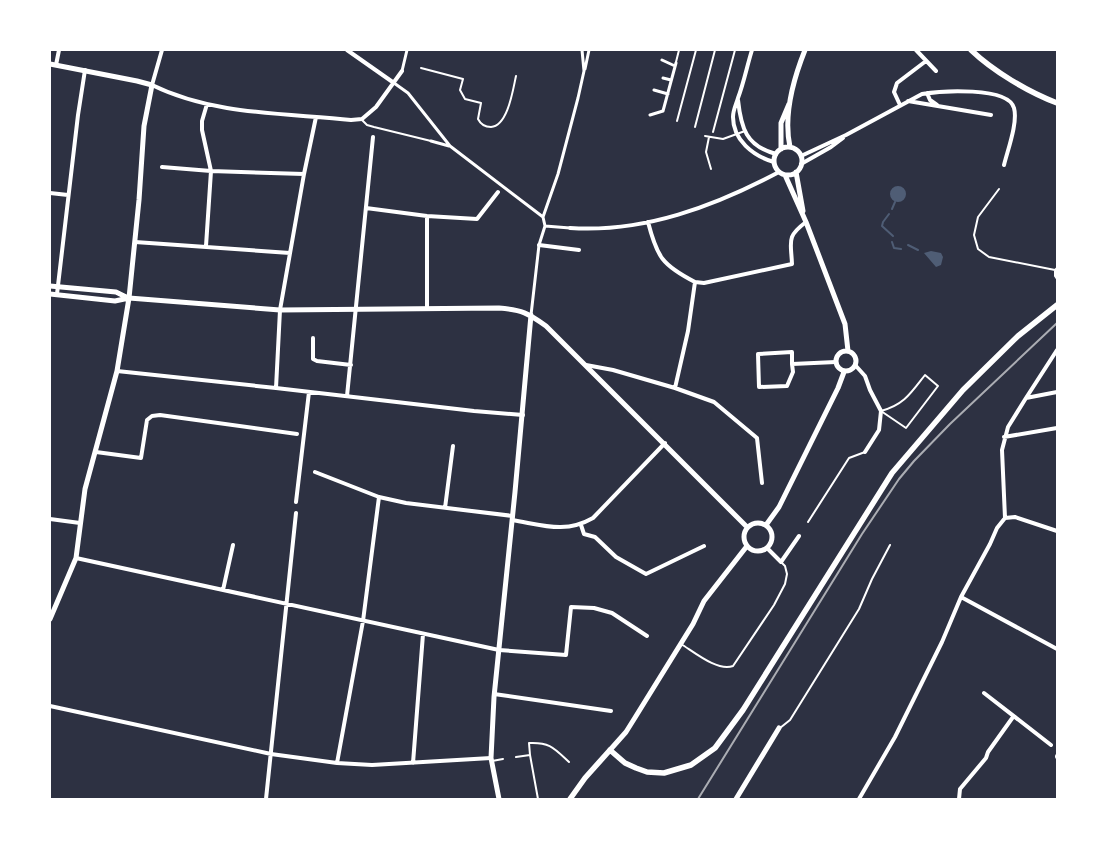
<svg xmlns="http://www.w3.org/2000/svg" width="1107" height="849" font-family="Georgia,serif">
  <rect width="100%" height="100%" fill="#2d3142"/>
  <!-- water -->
  <path fill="#4f5d75" d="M890 194a8 8 0 1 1 16 0a8 8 0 1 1-16 0Z
    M931 251 941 253 943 257 941 265 936 267 924 253Z"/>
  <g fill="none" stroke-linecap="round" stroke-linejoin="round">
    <!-- stream -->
    <path stroke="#4f5d75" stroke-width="2" d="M892 209 895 202
      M889 214 883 222 882 226 893 236
      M892 242 894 248 901 249
      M908 245 918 250"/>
    <!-- service -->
    <path stroke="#fff" stroke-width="2" d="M676 62 679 50
      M421 68 463 79 460 90 465 99 481 103 478 119C481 125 485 127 491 127 508 126 513 89 516 76
      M362 120 367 125 374 127 431 141
      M677 121 696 50
      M695 127 715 50
      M713 132 735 50
      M705 136 723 139 745 131
      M709 137 706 152 711 169
      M999 189 978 217 974 235 978 249 989 257 1055 270
      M1057 268 1055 270V276L1057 279
      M925 375 938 386 906 428 881 411C904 405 911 393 925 375Z
      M808 522 849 458 865 452
      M681 644C694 652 718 672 733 666L774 605 785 584 787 574 785 566 781 562
      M780 728 790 720 859 609 872 579 890 545
      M530 755 529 743C550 742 554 748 569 762
      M516 757 530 755 538 799
      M492 761 503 759"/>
    <!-- pedestrian -->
    <path stroke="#fff" stroke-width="3" d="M662 60 675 66
      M585 69 589 50
      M402 71 407 50
      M663 78 671 80
      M394 83 408 93 450 146 543 217
      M654 90 668 94
      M650 115 663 111 676 63
      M431 141 449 146
      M545 226 570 228
      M531 315 539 245 545 226 543 217 558 174 578 98 584 71 582 50"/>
    <!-- minor -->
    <path stroke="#fff" stroke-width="4" d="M162 50 152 85C213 115 284 113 351 120L362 119 376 107 402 71
      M347 50 394 83
      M752 50C747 66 744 82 738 98 736 105 733 110 733 117 733 140 753 156 774 162
      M916 50 936 71
      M56 65 59 50
      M927 93 930 100 937 105
      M738 100C741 128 746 146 776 154
      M908 101 991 115
      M900 105 894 92 897 83 926 61
      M801 156 846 135 922 94C940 91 1008 86 1014 108 1018 122 1008 149 1004 165
      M801 164 831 147 843 138
      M162 167 211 171 304 174
      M50 193 68 195
      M366 208 427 216 477 219 498 192
      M648 222C657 257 662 265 695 282L688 331 675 388
      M570 228C644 233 715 206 779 172
      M135 242 290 253
      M539 245 579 250
      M206 246 211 171 202 130V121L207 104
      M695 282 704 283 792 264C791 241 786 237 806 222
      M57 294 78 115 85 70
      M427 309V216
      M313 338V359L317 361 351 365
      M792 364 793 372 787 386 759 387 758 354 792 352V364L836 362
      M586 365 613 370 675 388 714 402 757 438 762 483
      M856 366 865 376 870 390 881 411 879 430 865 452
      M117 371 276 388 474 411 523 415
      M276 388 280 310 304 174 316 117
      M347 396 373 137
      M1026 398 1057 350
      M1004 437 1057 428
      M96 452 141 458 147 420 152 416 160 415 297 434
      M315 472 379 497 406 503 513 516
      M296 502 309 392
      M445 508 453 446
      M1005 518 1015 517 1057 531
      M50 519 80 523
      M512 520C543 525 565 534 593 518L665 443
      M581 525 584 534 595 537 616 557 646 574 704 546
      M767 548 781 562 799 536
      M76 558 499 650 566 655 571 607 594 608 612 613 647 636
      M223 590 233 545
      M961 597 1057 649
      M984 693 1051 745
      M494 694 611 711
      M50 706 271 754 337 763 372 765 491 758
      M1057 757V756
      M337 763 363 621 379 497
      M413 763 423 634
      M266 799 296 513
      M859 799 895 737 942 642 961 597 990 544 997 528 1005 518 1002 450 1008 427 1026 398 1057 392
      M959 799 960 789 986 758 988 752 1013 717"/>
    <!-- tertiary -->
    <path stroke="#fff" stroke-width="5" d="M50 64 137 81 152 85 144 126 139 200 129 298 117 371 85 489 76 558 50 619
      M790 147C783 115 793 80 805 50
      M774 161a14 14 0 1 1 28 0a14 14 0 1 1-28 0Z
      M781 149V123L789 104
      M796 172 803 211
      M785 175 806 222 845 324 848 351
      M50 286 116 292 128 298
      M50 294 115 301 129 298 280 310 499 308C522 310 528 313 546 326L747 527
      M836 361a10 10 0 1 1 20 0a10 10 0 1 1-20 0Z
      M744 537a14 14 0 1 1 28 0a14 14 0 1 1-28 0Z
      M766 525 779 507 838 388 844 372
      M610 750 626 732 636 716 693 624 704 601 747 546
      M499 799 491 758 494 697 515 492 531 315
      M736 799 779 728"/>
    <!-- secondary -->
    <path stroke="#fff" stroke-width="5.5" d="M971 50C993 71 1028 92 1057 103
      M570 799 585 778 610 750 625 763 636 768 647 772 664 773 691 765 715 748 743 710 892 473 963 390 1018 336 1057 305"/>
    <!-- rail -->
    <path stroke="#abadb3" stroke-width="2" d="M698 799 862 534 899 479 914 461 950 424 1057 323"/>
  </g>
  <!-- border -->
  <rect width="1107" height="849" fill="none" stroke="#ffffff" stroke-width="102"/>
</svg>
